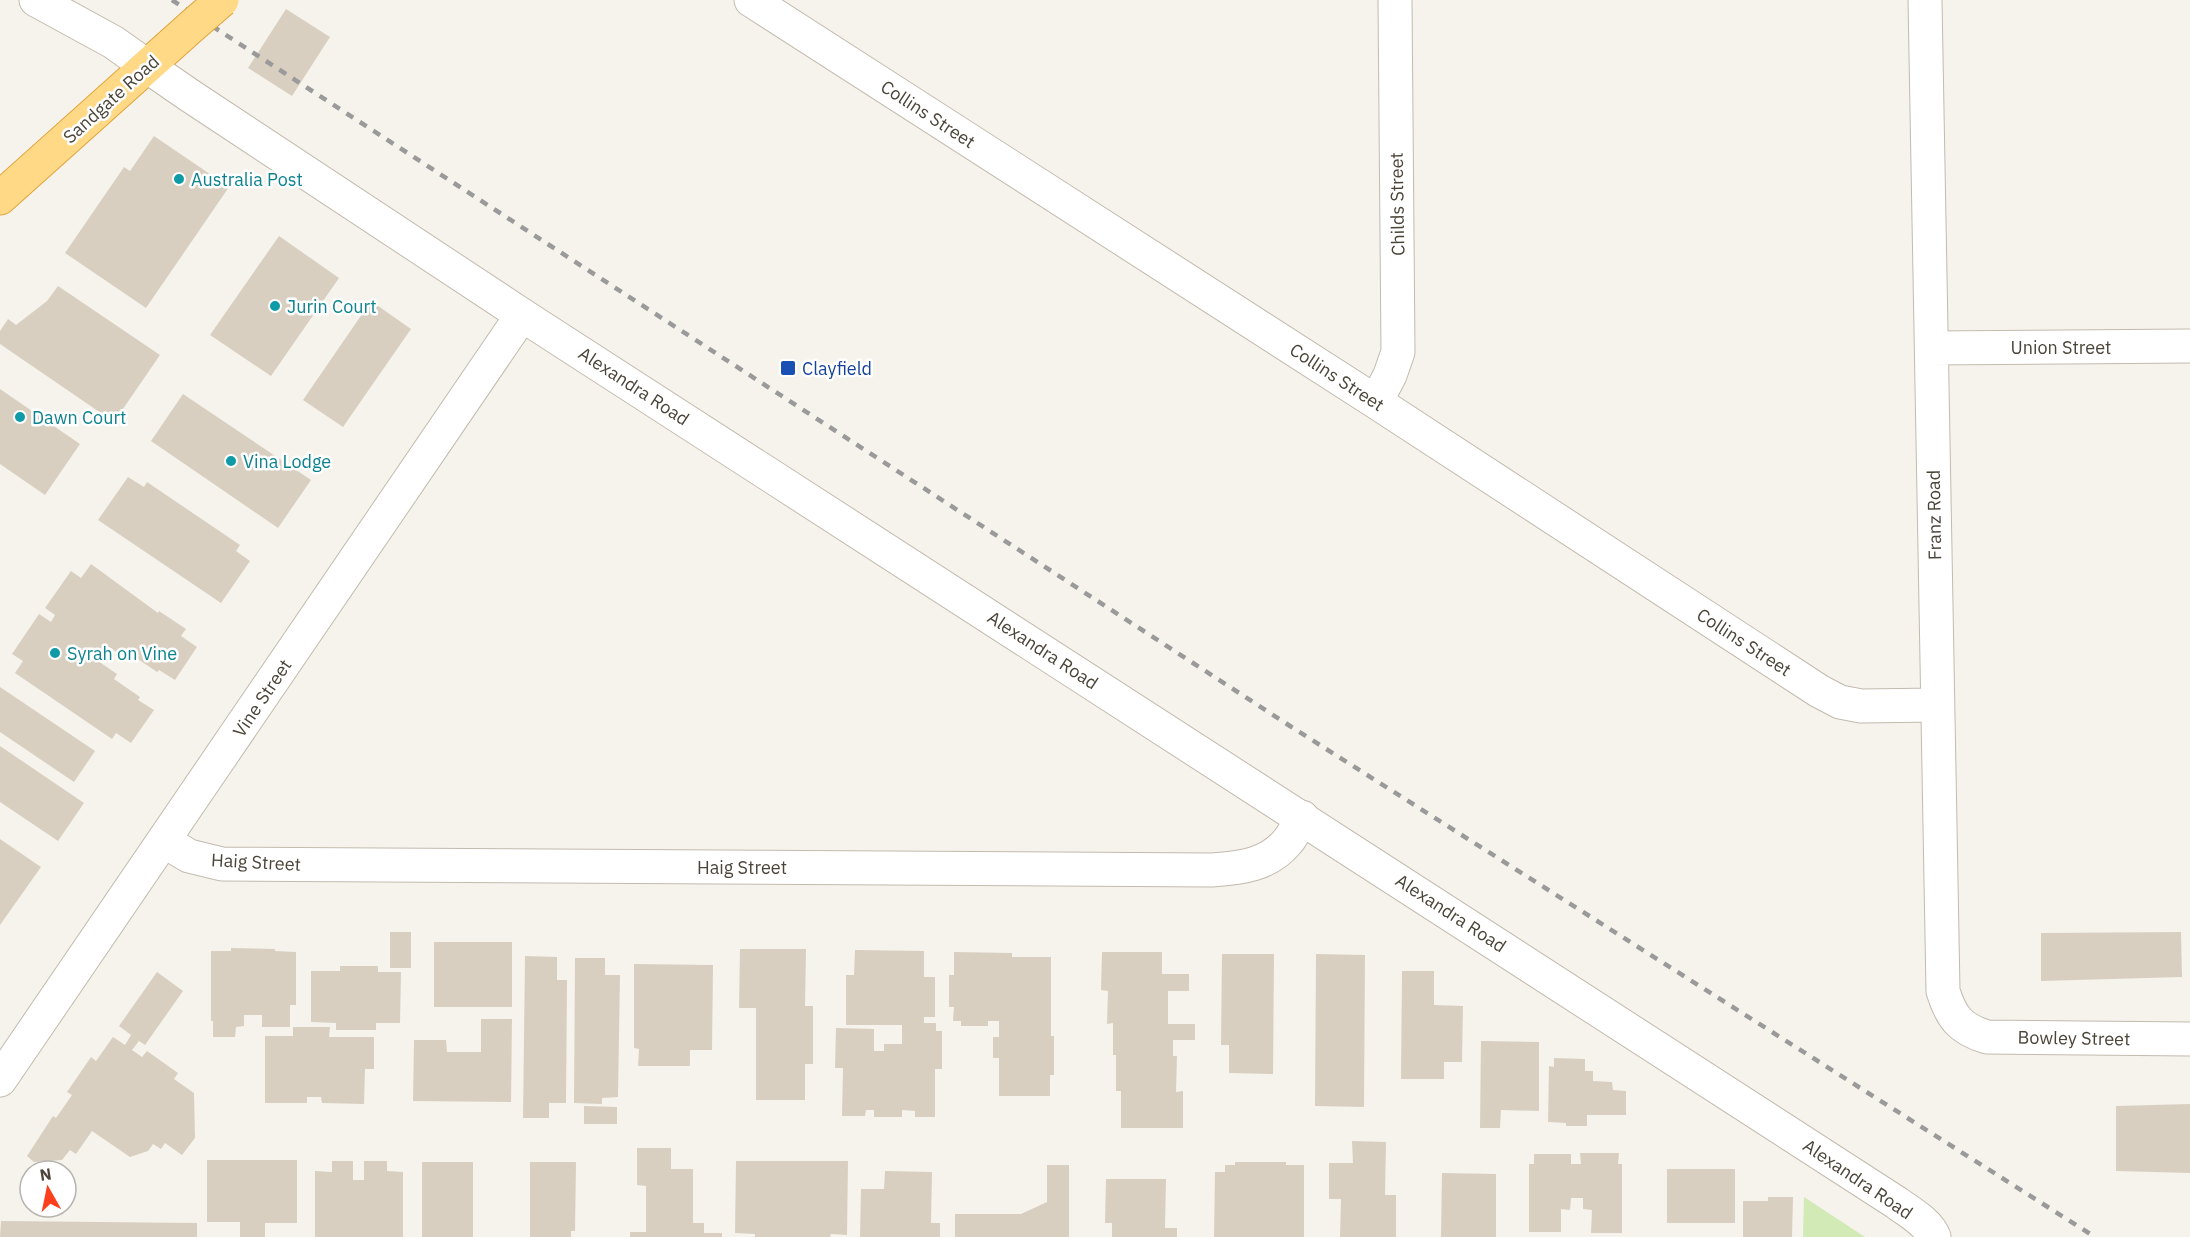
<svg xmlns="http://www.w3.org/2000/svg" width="2190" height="1237" font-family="'IBM Plex Sans',sans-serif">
  <rect width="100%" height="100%" fill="#f6f3ec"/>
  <!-- green -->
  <path fill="#d2eab5" d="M1804 1197 1865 1237H1803Z"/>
  <!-- building -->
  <path fill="#d8cfc1" d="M286 9 330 37 292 96 248 68Z
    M154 136 229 187 146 308 65 253 124 167 130 171Z
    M279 236 339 278 271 376 210 335Z
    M58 286 160 355 114 422 0 344V331L8 319 16 325 47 301Z
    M371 301 411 329 343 427 303 400Z
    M0 389 80 444 45 495 0 464Z
    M183 394 311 480 278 528 151 441Z
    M128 477 144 487 147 482 240 545 236 551 250 561 221 603 98 520Z
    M91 564 158 613 159 611 186 629 181 636 197 647 175 680 159 670 157 672 129 653 126 659 105 644 95 659 117 674 114 679 140 697 138 700 154 710 131 743 116 733 112 739 15 673 23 661 12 654 39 614 51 622 55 615 45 608 71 571 81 578Z
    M0 687 95 751 74 782 0 732Z
    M0 746 84 803 58 841 0 802Z
    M0 839 41 867 0 925Z
    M390 932H411V968H390Z
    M2181 932 2182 977 2041 981V933Z
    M434 942H512V1007H434Z
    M231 948 275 949V951L296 952V1005H290V1027H262V1015H244V1026L236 1027 235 1037H213V1021H211V951H231Z
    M740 949H806L805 1006H813V1064H805V1100H756V1008H739Z
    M855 950 924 951V977H935V1017H924V1023H936V1031H942V1069H935V1117H915V1111L902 1110V1117H874V1110H866L865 1116H842L843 1068H835L836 1028 874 1029V1051H884V1044H902V1025H846V975H854Z
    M954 952 1012 953V957H1051V1036H1054V1075H1050V1096H999V1058H993V1037H999V1021H988V1026H961V1021H953L954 1007H949V975H954Z
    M1102 952H1162V974H1189V991H1168V1024H1195V1040H1173V1056H1177L1176 1092 1183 1091V1128H1121V1091H1116V1055H1113V1023L1107 1024 1108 991 1101 990Z
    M1222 954H1274L1273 1074 1229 1073V1045H1221Z
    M1316 954 1365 955 1364 1107 1315 1106Z
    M525 956 557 957V980H567L566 1103H549V1118H523Z
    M575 958H605V975H620L618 1097 602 1098V1104L574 1103Z
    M634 964 713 965 712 1050H690V1066H638L639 1049 634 1048Z
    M340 966H378V972H401L400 1023H376V1030H336V1023L311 1022V971H340Z
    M1402 971H1434V1005L1463 1006 1462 1062H1444V1079H1401Z
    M157 972 183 991 145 1045 139 1041 132 1050 142 1057 147 1051 178 1073 174 1079 194 1093 195 1138 182 1155 165 1143 161 1149 153 1144 148 1151 130 1157 92 1131 76 1154 70 1150 62 1160 34 1162 27 1156 53 1116 56 1118 72 1095 67 1092 91 1057 96 1061 113 1037 125 1045 131 1035 119 1026Z
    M481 1019H512L511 1102 413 1101 414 1040H446L447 1052H481Z
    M293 1027H330L329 1037H374V1069H365L364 1104 322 1103 321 1097H307V1103H265V1036H293Z
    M1481 1041 1539 1042V1111L1501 1110 1500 1128H1480Z
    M1554 1058 1585 1059V1071H1593V1081L1612 1082 1613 1090 1626 1091V1115H1587V1126H1566V1123L1548 1122 1549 1066 1554 1067Z
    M2190 1104V1173L2116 1171V1106Z
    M584 1106 617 1107V1124H584Z
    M1352 1141 1386 1142 1385 1195H1396V1237H1340L1341 1199H1329V1163H1353Z
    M637 1148H671V1169H693V1223H704V1233H722V1237H630V1232H646V1186L637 1185Z
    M1580 1153H1619L1618 1164H1622V1233H1591L1592 1210 1583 1209V1198H1571L1570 1210 1561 1209V1232H1529V1164H1534V1154H1571V1164H1581Z
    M207 1160H297V1223H265V1237H240V1222H207Z
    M332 1161H353V1180H364V1161H387V1171L403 1172V1237H315V1171L332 1172Z
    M736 1161H848L847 1235 831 1234 830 1237H755V1234L735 1233Z
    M422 1162H473V1237H422Z
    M530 1162H576L575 1231H571V1237H530Z
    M1235 1162H1286V1165H1304V1237H1214L1215 1172H1225V1165H1235Z
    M1047 1165H1069V1237H955V1214H1021L1047 1202Z
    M1667 1169H1735V1223H1667Z
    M885 1171 932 1172 931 1223H940V1237H860L861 1189H884Z
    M1442 1173 1496 1174V1237H1441Z
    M1106 1179H1166L1165 1228H1177V1237H1112V1223H1105Z
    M1768 1197H1793L1792 1237H1743V1201H1768Z
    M1 1221 197 1223V1237H0Z"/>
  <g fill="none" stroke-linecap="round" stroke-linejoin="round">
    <!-- minor casing -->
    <g stroke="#c2bbae" stroke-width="35">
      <path id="minor" d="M36 0 113 42 147 66
        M751 0 1376 402 1819 691 1840 702 1861 706 1937 705
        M1925 0 1943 991C1951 1017 1960 1029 1987 1037L2190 1039
        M1932 348 2190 346
        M1376 402 1390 375 1398 352 1395 0
        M164 841 189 856 222 864 1212 870C1241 868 1269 865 1288 841 1294 834 1298 824 1302 817
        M0 1080 522 315"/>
    </g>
    <!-- tertiary casing -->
    <g stroke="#c2bbae" stroke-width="35">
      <path id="tertiary" d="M147 66 189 95 522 315 1897 1203C1909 1212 1928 1222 1934 1237"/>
    </g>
    <!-- trunk casing -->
    <g stroke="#e0a43c" stroke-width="35">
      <path id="trunk" d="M0 198 192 26"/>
    </g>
    <!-- minor -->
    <use href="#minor" stroke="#fff" stroke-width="33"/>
    <!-- tertiary -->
    <use href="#tertiary" stroke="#fff" stroke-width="33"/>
    <!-- trunk -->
    <use href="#trunk" stroke="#ffd985" stroke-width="33"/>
    <!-- rail -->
    <path stroke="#9a9a9a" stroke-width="4.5" stroke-dasharray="8 8" stroke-linecap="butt" d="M172 0 1290 726 2095 1237"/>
    <!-- trunk-bridge casing -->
    <g stroke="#e0a43c" stroke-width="35" stroke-linecap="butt">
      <path id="trunk-bridge" d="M192 26 222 0"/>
    </g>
    <!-- trunk-bridge -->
    <use href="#trunk-bridge" stroke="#ffd985" stroke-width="33"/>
  </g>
  <!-- markers -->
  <g fill="#0f9aa8" stroke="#fff" stroke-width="2">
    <circle cx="179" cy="179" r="6"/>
    <circle cx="275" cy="306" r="6"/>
    <circle cx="20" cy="417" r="6"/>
    <circle cx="231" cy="461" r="6"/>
    <circle cx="55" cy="653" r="6"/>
  </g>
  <rect fill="#1a4fb4" stroke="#fff" stroke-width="2" x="780" y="360" width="16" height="16" rx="3"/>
  <g text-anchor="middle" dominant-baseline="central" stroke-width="5" stroke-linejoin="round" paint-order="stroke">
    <!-- street labels -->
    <g font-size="18" fill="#4b4439" stroke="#fff">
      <text transform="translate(111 99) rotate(-42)">Sandgate Road</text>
      <text transform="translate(928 114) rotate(33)">Collins Street</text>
      <text transform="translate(1397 204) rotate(-91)">Childs Street</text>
      <text x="2061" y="347">Union Street</text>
      <text transform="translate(1337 377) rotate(33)">Collins Street</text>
      <text transform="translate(634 386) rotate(33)">Alexandra Road</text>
      <text transform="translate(1934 515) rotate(-91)">Franz Road</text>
      <text transform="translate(1744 642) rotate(33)">Collins Street</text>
      <text transform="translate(1043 650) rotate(33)">Alexandra Road</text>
      <text transform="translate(262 698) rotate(-56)">Vine Street</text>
      <text transform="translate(256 862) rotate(3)">Haig Street</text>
      <text x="742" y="867">Haig Street</text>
      <text transform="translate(1451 913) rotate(33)">Alexandra Road</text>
      <text transform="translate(2074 1038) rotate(1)">Bowley Street</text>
      <text transform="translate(1858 1179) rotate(34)">Alexandra Road</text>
    </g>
    <!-- culture labels -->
    <g font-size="18" fill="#0d838f" stroke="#fff" text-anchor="start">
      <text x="191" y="179">Australia Post</text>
      <text x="287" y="306">Jurin Court</text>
      <text x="32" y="417">Dawn Court</text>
      <text x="243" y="461">Vina Lodge</text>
      <text x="67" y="653">Syrah on Vine</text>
    </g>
    <!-- transit labels -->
    <g font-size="18" fill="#164399" stroke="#fff" text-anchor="start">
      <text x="802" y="368">Clayfield</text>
    </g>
  </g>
  <!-- north arrow -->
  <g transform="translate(48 1189) rotate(351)"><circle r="28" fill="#ffffff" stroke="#b7b4b0" stroke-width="1.5"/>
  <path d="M0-4.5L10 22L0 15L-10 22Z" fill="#fc3f1d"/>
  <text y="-9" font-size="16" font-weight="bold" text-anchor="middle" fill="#4b4439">N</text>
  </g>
</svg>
